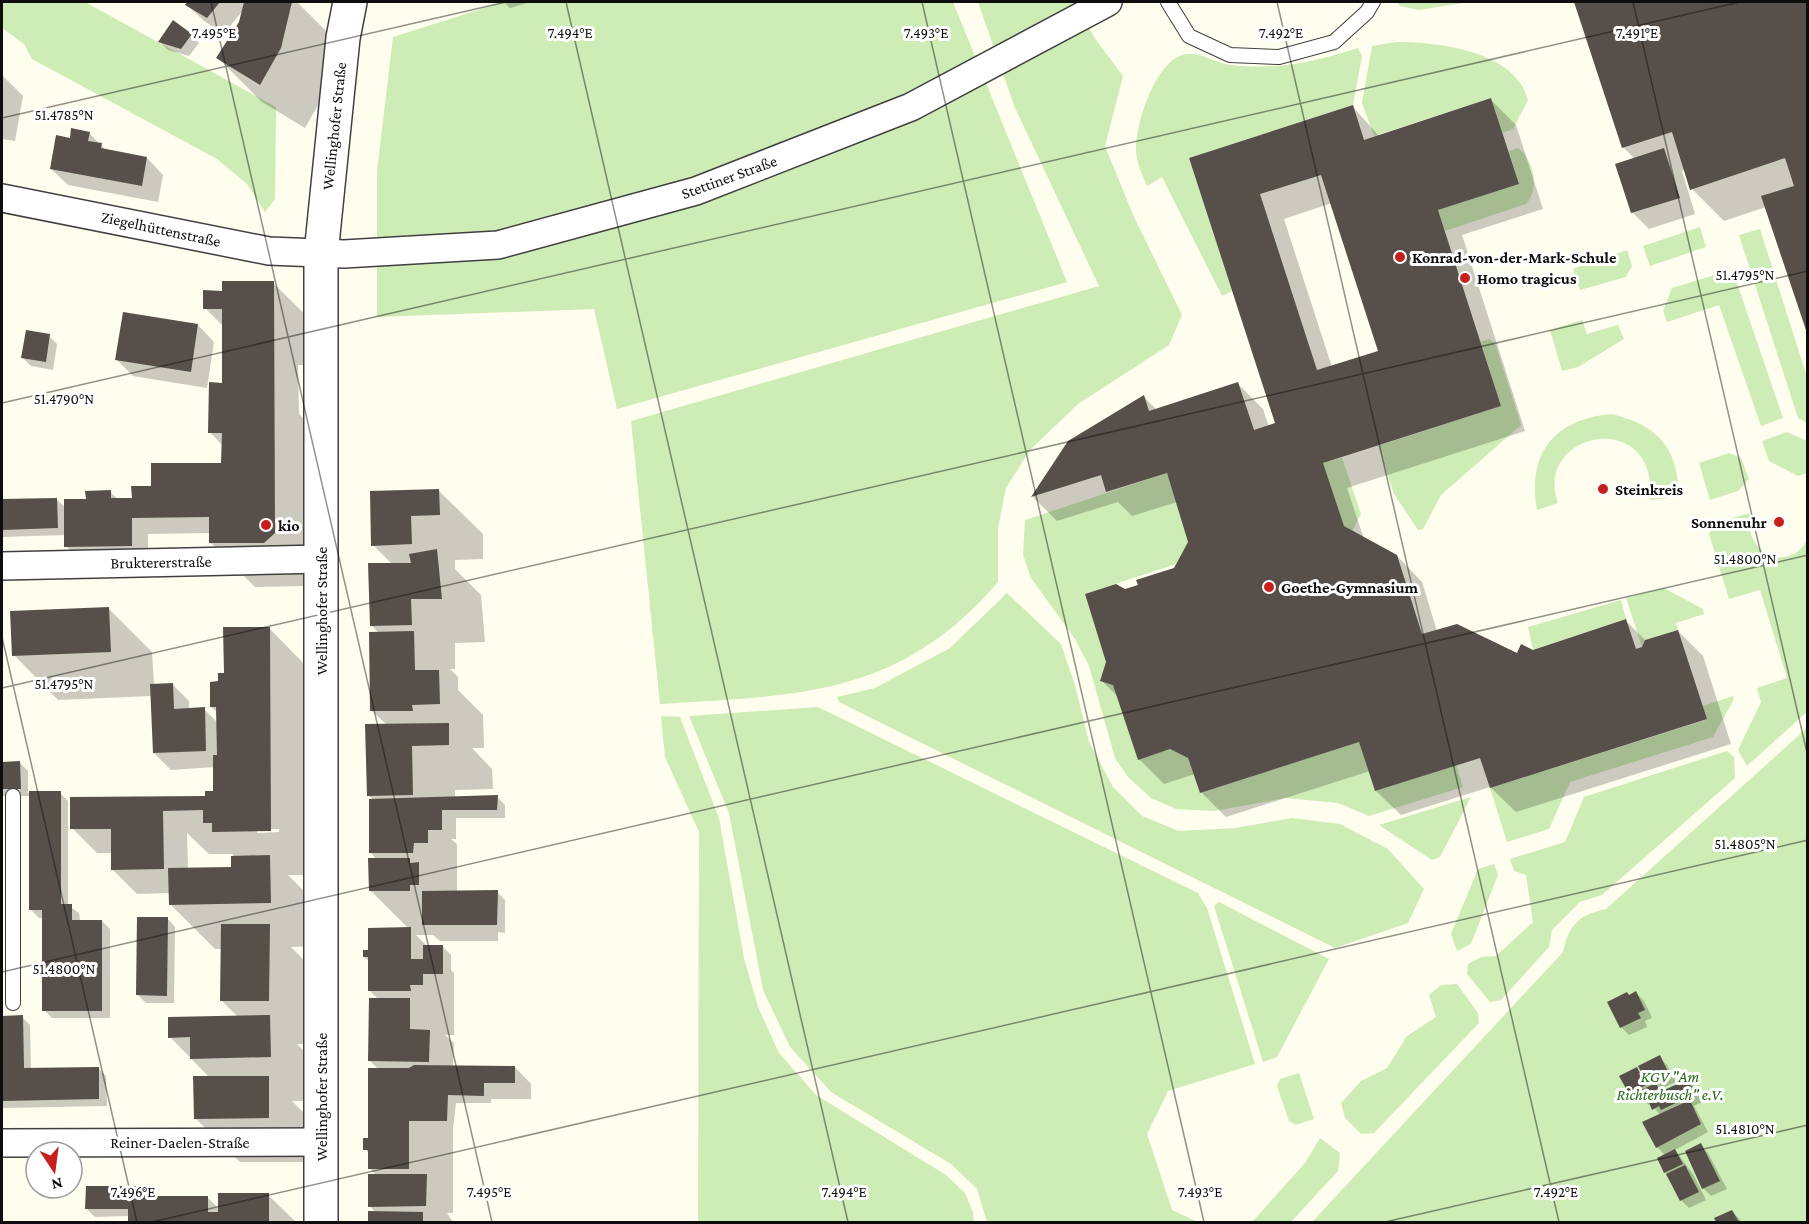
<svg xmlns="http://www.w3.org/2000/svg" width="1809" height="1224" font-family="'Crimson Pro',serif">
  <rect width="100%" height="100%" fill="#fffdee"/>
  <!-- green -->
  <path fill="#ceecb5" d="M2 2H85L276 107 275 199 265 212 247 184 217 159 32 59 24 44 2 28Z
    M503 2H953L1067 282 617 409 594 309 377 317V171L393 37Z
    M978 2H1074L1096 40 1123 76 1105 146 1134 217 1182 315 1169 345 1078 404 1030 450 1006 488 998 528V582C899 697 800 695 660 704L631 421 1099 286 1015 108Z
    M1397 2H1469L1419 10 1400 6Z
    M1397 42C1434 42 1497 49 1520 83 1524 87 1526 95 1528 100L1513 129 1503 133 1491 98 1374 136 1362 103 1372 46Z
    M1358 48 1362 56 1353 105 1189 158 1232 291 1222 296 1162 177 1147 186C1142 174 1137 164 1136 151 1135 125 1156 57 1187 54 1200 52 1217 64 1231 65 1277 70 1315 62 1358 48Z
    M1518 148C1534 160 1540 189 1526 204L1445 231 1438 210 1519 184 1509 151Z
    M1700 227 1706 247 1650 266 1643 246Z
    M1760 229 1807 377V423L1798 418 1739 235Z
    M1627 250 1632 266 1626 277 1580 290 1573 269Z
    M1715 275 1737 283 1783 418 1761 426 1719 305 1667 322 1663 311 1672 288Z
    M1582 320 1587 334 1618 325 1624 339 1578 367 1562 371 1550 330Z
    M1489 339 1495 343 1521 425 1441 495 1423 529 1418 530 1394 494 1378 446 1501 406 1481 342Z
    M1612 414C1660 426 1678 449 1679 497L1650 500C1659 406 1532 431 1558 503L1537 510C1527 453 1554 419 1612 414Z
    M1787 432 1807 441V473L1798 476 1769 461 1762 441Z
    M1729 453 1741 458 1749 479 1738 491 1710 500 1699 463Z
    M1342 458 1361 514 1352 531 1344 526 1323 463Z
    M1167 473 1188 542 1176 564 1085 594 1138 759 1170 749 1188 758 1200 793 1359 742 1375 791 1456 765 1463 787 1369 816 1338 803 1285 798 1214 811 1176 809 1151 798 1128 777 1115 758 1089 666 1075 639 1031 578 1023 555 1025 520Z
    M1750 513C1742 552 1788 575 1807 540L1808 711 1747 766 1738 750 1761 702 1757 688 1787 678 1760 590 1729 599 1709 534 1715 523Z
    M1664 588 1703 609 1704 614 1676 623 1678 630 1645 640 1642 647 1626 598Z
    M1007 593 1061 644 1075 685 1089 742 1113 787 1142 816 1179 831 1236 828 1292 818 1340 824 1388 849 1424 889 1408 923 1335 948 839 702 837 697 875 688 950 648Z
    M1621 600 1626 619 1533 650 1528 627Z
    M1733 696 1734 699 1713 737 1570 782 1549 829 1507 842 1490 788 1706 720 1703 706Z
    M818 707 1198 893 1207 908 1255 1064 1168 1091 1147 1134 1172 1210 1198 1222H987L977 1189 951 1164 831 1092 790 1047 763 990 729 813 689 716Z
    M661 716 680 717 719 818 744 958 758 1007 779 1053 816 1095 946 1175 965 1193 973 1212 974 1222H698L699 832 665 757Z
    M1807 728V1222H1312L1563 952C1569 925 1578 915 1606 909Z
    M1727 751 1734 757 1735 778 1602 895 1580 902 1552 930 1549 947 1501 1000 1490 1002 1467 974 1468 964 1481 957 1496 956 1533 922 1526 875 1514 871 1510 859 1565 842 1584 797Z
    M1471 797 1440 857 1432 860 1379 825Z
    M1494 864 1498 875 1471 944 1457 951 1451 934 1478 869Z
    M1219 902 1329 959 1277 1057 1263 1062 1214 906Z
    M1457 984 1478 1013 1479 1023 1374 1133 1361 1134 1345 1118 1341 1103 1361 1081 1387 1068 1407 1036 1436 1017 1429 995 1441 985Z
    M1299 1073 1314 1119 1296 1125 1289 1121 1277 1086 1280 1079Z
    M1320 1138 1340 1153 1338 1171 1291 1222H1252L1305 1163Z"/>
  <!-- shadow -->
  <path fill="#0003" fill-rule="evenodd" d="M189 2H297L337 42 325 93 305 128 262 102 218 58 240 23 244 9 224 34 204 21 187 5Z
    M504 2H530L510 8Z
    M1576 2H1808V333L1766 207 1724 221 1692 189 1685 169 1682 171 1695 214 1649 229 1632 212 1635 159 1623 147Z
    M191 35 199 43 189 56 168 50 160 42Z
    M2 75 23 96 15 141 2 139Z
    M1491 100 1516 125 1543 209 1462 235 1525 431 1347 488 1364 539 1397 556 1422 582 1437 631 1518 655 1626 621 1646 641 1678 631 1703 656 1731 744 1516 812 1490 787 1401 815 1376 791 1370 771 1226 817 1201 792 1195 774 1164 784 1139 759 1119 698 1102 681 1125 590 1175 569 1189 542 1177 502 1132 516 1118 502 1057 521 1033 497 1069 442 1144 397 1157 410 1238 384 1263 409 1269 427 1276 424 1191 159 1353 107 1379 136ZM1332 203 1379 352 1332 367 1284 219Z
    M89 133 107 151 147 158 163 175 158 202 68 185 51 169 71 139Z
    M273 283 318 327 317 365H298L299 414 318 433 308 586 255 587 210 542V533L148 534V563H83L66 546V535L2 537V501L56 499 66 508 110 492 118 499H133L152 488 223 464V446L210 432 223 385 224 327 205 308 224 293Z
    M198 325 214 342 207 388 133 376 117 360Z
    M49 336 57 344 53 370 31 366 23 358Z
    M438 490 483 534V559L455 560V569L481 595 485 642 455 643V669H450L458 677V690L483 715 484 748H472L492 769 493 789 455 790V797H497L505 805V818H456V839H451L457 844V892H497L505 900V933L498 932V941H440L433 935H416L428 947H443L451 955V970L454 973V1035H445L454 1043 453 1067H515L531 1084V1099H491V1103H456L453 1129V1213H447L453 1222H370V1213H376L370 1206 376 1175 370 1169V1154L365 1149 370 1139 378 1069 370 1061 378 999 370 991V962L364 957 409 929 370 890 377 860 370 852 373 800 368 795 387 725 372 711 379 633 371 625 392 564 373 545Z
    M108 608 152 652 154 685 172 684 189 701V710L204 709 218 723V713L211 707 220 683 269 628 313 673 315 875H288L314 901 315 946 291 947 313 969V1044H297L313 1060 314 1101H292L313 1122V1162H240L195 1118 210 1078 170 1037 238 1017 221 1000 222 949H215L171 905 170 893 137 894 112 869V853H97L72 828 215 793V767L171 770 154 753 152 696 58 700 14 655ZM279 829V832L257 833V830ZM187 833 209 854H233V868L188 869Z
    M2 763H20L28 771V793H60L68 801V905L79 913 80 921H102L110 929V1018H52L44 1010 43 918H39L31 910V796H2Z
    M167 918 175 927 174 1003H146L138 995Z
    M1636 993 1644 1001 1652 1018 1645 1021 1647 1027 1629 1035 1621 1027 1630 996Z
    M2 1017H22L30 1025 31 1069 98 1068 106 1076 107 1106 2 1108Z
    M1659 1057 1667 1065 1676 1082 1660 1089 1663 1092 1688 1080 1696 1088 1702 1102 1694 1106 1708 1132 1675 1150 1693 1174 1706 1200 1689 1208 1681 1200 1665 1172V1155L1657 1147 1660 1115 1651 1104 1649 1105 1642 1099 1638 1101 1630 1093 1636 1069 1646 1078Z
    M1700 1145 1708 1153 1727 1189 1711 1196 1703 1188Z
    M144 1187 152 1198H208L219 1209 268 1195 296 1222H145L140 1217 138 1219 141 1222H129V1216L95 1217 87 1209Z
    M1732 1211 1742 1222H1713Z"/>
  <!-- building -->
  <path fill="#574f49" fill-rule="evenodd" d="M187 2H220L207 18 185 5Z
    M244 2H292L281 48 260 85 216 58 239 22Z
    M1574 2H1808V336L1761 196 1794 186 1785 158 1690 190 1672 132 1622 148Z
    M173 20 192 34 181 49 158 42Z
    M1491 98 1519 184 1438 210 1501 406 1323 463 1344 526 1397 555 1422 634 1457 624 1517 653 1521 644 1533 650 1626 619 1636 649 1642 647 1645 640 1678 630 1707 719 1490 788 1480 758 1375 791 1359 742 1200 793 1188 758 1170 749 1138 760 1113 685 1100 681 1106 662 1085 594 1116 584 1125 589 1138 585 1136 580 1174 568 1188 542 1167 473 1106 492 1101 475 1031 497 1068 441 1144 395 1149 411 1238 382 1254 430 1275 423 1189 158 1353 105 1364 140ZM1321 175 1378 351 1317 370 1260 194Z
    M71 128 90 132 88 141 102 143 101 148 147 157 142 186 50 169 56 135 70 138Z
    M1664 148 1680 198 1631 213 1615 164Z
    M222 281H274L275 533 264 543H209V517L132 518V546L64 547V499H86L85 491 111 490V498H132L131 486H151V463H221L222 433H208L209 382 222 383V309H203V290L222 291Z
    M123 312 198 324 191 372 115 360Z
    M26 330 50 334 46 362 21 358Z
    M439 489 440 515 411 516 412 544 371 546 370 491Z
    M57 498 58 528 2 530V499Z
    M437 549 442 599H411L412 625 370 626 368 563H411L409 554Z
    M109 607 111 652 12 656 10 611Z
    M223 627H270L271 831 212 832V823H203V810L163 811 164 869 111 870V829H70V797L205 796V791H213V755H217L216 707H210V682L218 681V673H224Z
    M414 631 415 670H439L440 704 412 705 413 711H370L369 632Z
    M173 683 174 709 205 707 206 751 153 753 150 684Z
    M449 723V745L412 746 413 795 367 796 365 724Z
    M20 761 21 789H2V762Z
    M29 791H61V904H72V920H102V1011H42V910H29Z
    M498 795 497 810H442V830H428V843H414L413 853H369V799Z
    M270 855 271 903 169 905 168 868 231 867V856Z
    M368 858H410V863L419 862V885H410V891H369Z
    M498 890 497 925H422V891Z
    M137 917H168L167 996 136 995Z
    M221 924H270L269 1001H220Z
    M411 927V959H423V945H443V974H423V985H410L411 991H368V957H363V950H368V928Z
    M1636 991 1645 1010 1638 1013 1641 1018 1620 1028 1607 1002 1627 992 1629 995Z
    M369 998H410V1029L430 1030 429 1062 368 1061Z
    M23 1015 24 1068 99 1067V1099L2 1101V1016Z
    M270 1015 271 1057 190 1059V1037L168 1038V1017Z
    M1660 1055 1669 1074 1647 1084 1638 1066Z
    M414 1065 515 1066V1083H484V1096L448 1095 447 1121H409V1169H368V1150H363V1138H368V1068H409Z
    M1637 1067 1646 1085 1629 1094 1619 1076Z
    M193 1076H269V1118L194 1119Z
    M1688 1079 1695 1094 1661 1110 1659 1106 1652 1110 1646 1095 1639 1098 1637 1092 1656 1083 1660 1092Z
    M1690 1100 1701 1124 1656 1148 1642 1122Z
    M1701 1143 1720 1181 1702 1189 1685 1151Z
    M1675 1149 1683 1164 1664 1173 1657 1158Z
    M1685 1165 1699 1192 1680 1201 1666 1174Z
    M368 1174H427L426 1206 368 1207Z
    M86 1186H145V1196H208V1212H218V1193H269V1222H128V1209H85Z
    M1732 1210 1739 1222H1716L1714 1218Z
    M368 1211 423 1212V1222H368Z"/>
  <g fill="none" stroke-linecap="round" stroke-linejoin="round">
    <!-- service casing -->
    <g stroke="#404040" stroke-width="16">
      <path id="service" d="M1168 2 1189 36 1230 55 1279 57 1334 42 1367 12 1373 2
        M13 796V1003"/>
    </g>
    <!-- minor casing -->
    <g stroke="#404040" stroke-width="30">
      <path id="minor" d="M2 198 269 251 344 254 498 245 696 191 911 107 1108 2
        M2 566 321 559
        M2 1143 322 1142"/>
    </g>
    <!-- tertiary casing -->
    <g stroke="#404040" stroke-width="36">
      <path id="tertiary" d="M321 1222V254L343 38 350 2"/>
    </g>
    <!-- service -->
    <use href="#service" stroke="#fff" stroke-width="14"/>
    <!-- minor -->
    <use href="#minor" stroke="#fff" stroke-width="27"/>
    <!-- tertiary -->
    <use href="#tertiary" stroke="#fff" stroke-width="33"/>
  </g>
  <!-- ticks -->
  <path fill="none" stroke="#0d0d0d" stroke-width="1.5" stroke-opacity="0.45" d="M211 2 492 1222M566 2 848 1222M922 2 1204 1222M1277 2 1559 1222M1633 2 1808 757M2 118 506 2M2 403 1740 2M2 637 137 1222M2 688 1808 271M2 972 1808 555M152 1222 1808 840M1385 1222 1808 1125"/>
  <!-- markers -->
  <g fill="#c61f1c" stroke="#fff" stroke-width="2">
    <circle cx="1400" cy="257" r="6"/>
    <circle cx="1465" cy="278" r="6"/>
    <circle cx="1603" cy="489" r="6"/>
    <circle cx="1779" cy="522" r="6"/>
    <circle cx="266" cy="525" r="6"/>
    <circle cx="1269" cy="587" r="6"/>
  </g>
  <g text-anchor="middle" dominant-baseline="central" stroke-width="6" stroke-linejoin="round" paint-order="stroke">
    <!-- street labels -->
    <g font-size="16" fill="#0d0d0d" stroke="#fff">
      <text transform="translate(334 126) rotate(-84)">Wellinghofer Straße</text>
      <text transform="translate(729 177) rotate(-20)">Stettiner Straße</text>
      <text transform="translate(161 229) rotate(12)">Ziegelhüttenstraße</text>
      <text transform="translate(161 562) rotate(-1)">Bruktererstraße</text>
      <text transform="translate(321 611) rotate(-90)">Wellinghofer Straße</text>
      <text transform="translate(321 1097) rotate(-90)">Wellinghofer Straße</text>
      <text x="180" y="1142">Reiner-Daelen-Straße</text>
    </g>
    <!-- poi labels -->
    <g font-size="16" font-weight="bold" fill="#0d0d0d" stroke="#fff" text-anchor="start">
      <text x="1412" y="257">Konrad-von-der-Mark-Schule</text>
      <text x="1477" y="278">Homo tragicus</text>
      <text x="1615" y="489">Steinkreis</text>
      <text x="1767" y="522" text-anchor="end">Sonnenuhr</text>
      <text x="278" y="525">kio</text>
      <text x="1281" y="587">Goethe-Gymnasium</text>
    </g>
    <!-- park labels -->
    <g font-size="16" font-style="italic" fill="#256919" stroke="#fff">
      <text x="1670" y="1076">KGV "Am<tspan x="1670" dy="18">Richterbusch" e.V.</tspan></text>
    </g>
  </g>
  <g font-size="15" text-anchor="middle" fill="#0d0d0d" stroke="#fff" stroke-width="6" stroke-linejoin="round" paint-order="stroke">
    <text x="214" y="38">7.495°E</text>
    <text x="570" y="38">7.494°E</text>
    <text x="926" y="38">7.493°E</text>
    <text x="1281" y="38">7.492°E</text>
    <text x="1637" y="38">7.491°E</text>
    <text x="64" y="120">51.4785°N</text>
    <text x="1745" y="280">51.4795°N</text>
    <text x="64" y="404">51.4790°N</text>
    <text x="1745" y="564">51.4800°N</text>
    <text x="64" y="689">51.4795°N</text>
    <text x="1745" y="849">51.4805°N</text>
    <text x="64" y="974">51.4800°N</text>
    <text x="1745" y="1134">51.4810°N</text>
    <text x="133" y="1197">7.496°E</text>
    <text x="489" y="1197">7.495°E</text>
    <text x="844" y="1197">7.494°E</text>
    <text x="1200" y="1197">7.493°E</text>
    <text x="1556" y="1197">7.492°E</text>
  </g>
  <!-- border -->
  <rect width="1809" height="1224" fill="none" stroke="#0d0d0d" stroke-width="6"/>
  <!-- north arrow -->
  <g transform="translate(54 1170) rotate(167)"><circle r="28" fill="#ffffff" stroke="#9e9e9e" stroke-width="1.5"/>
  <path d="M0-4.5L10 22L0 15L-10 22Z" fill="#c61f1c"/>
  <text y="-9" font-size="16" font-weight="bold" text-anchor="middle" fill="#0d0d0d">N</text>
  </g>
</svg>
